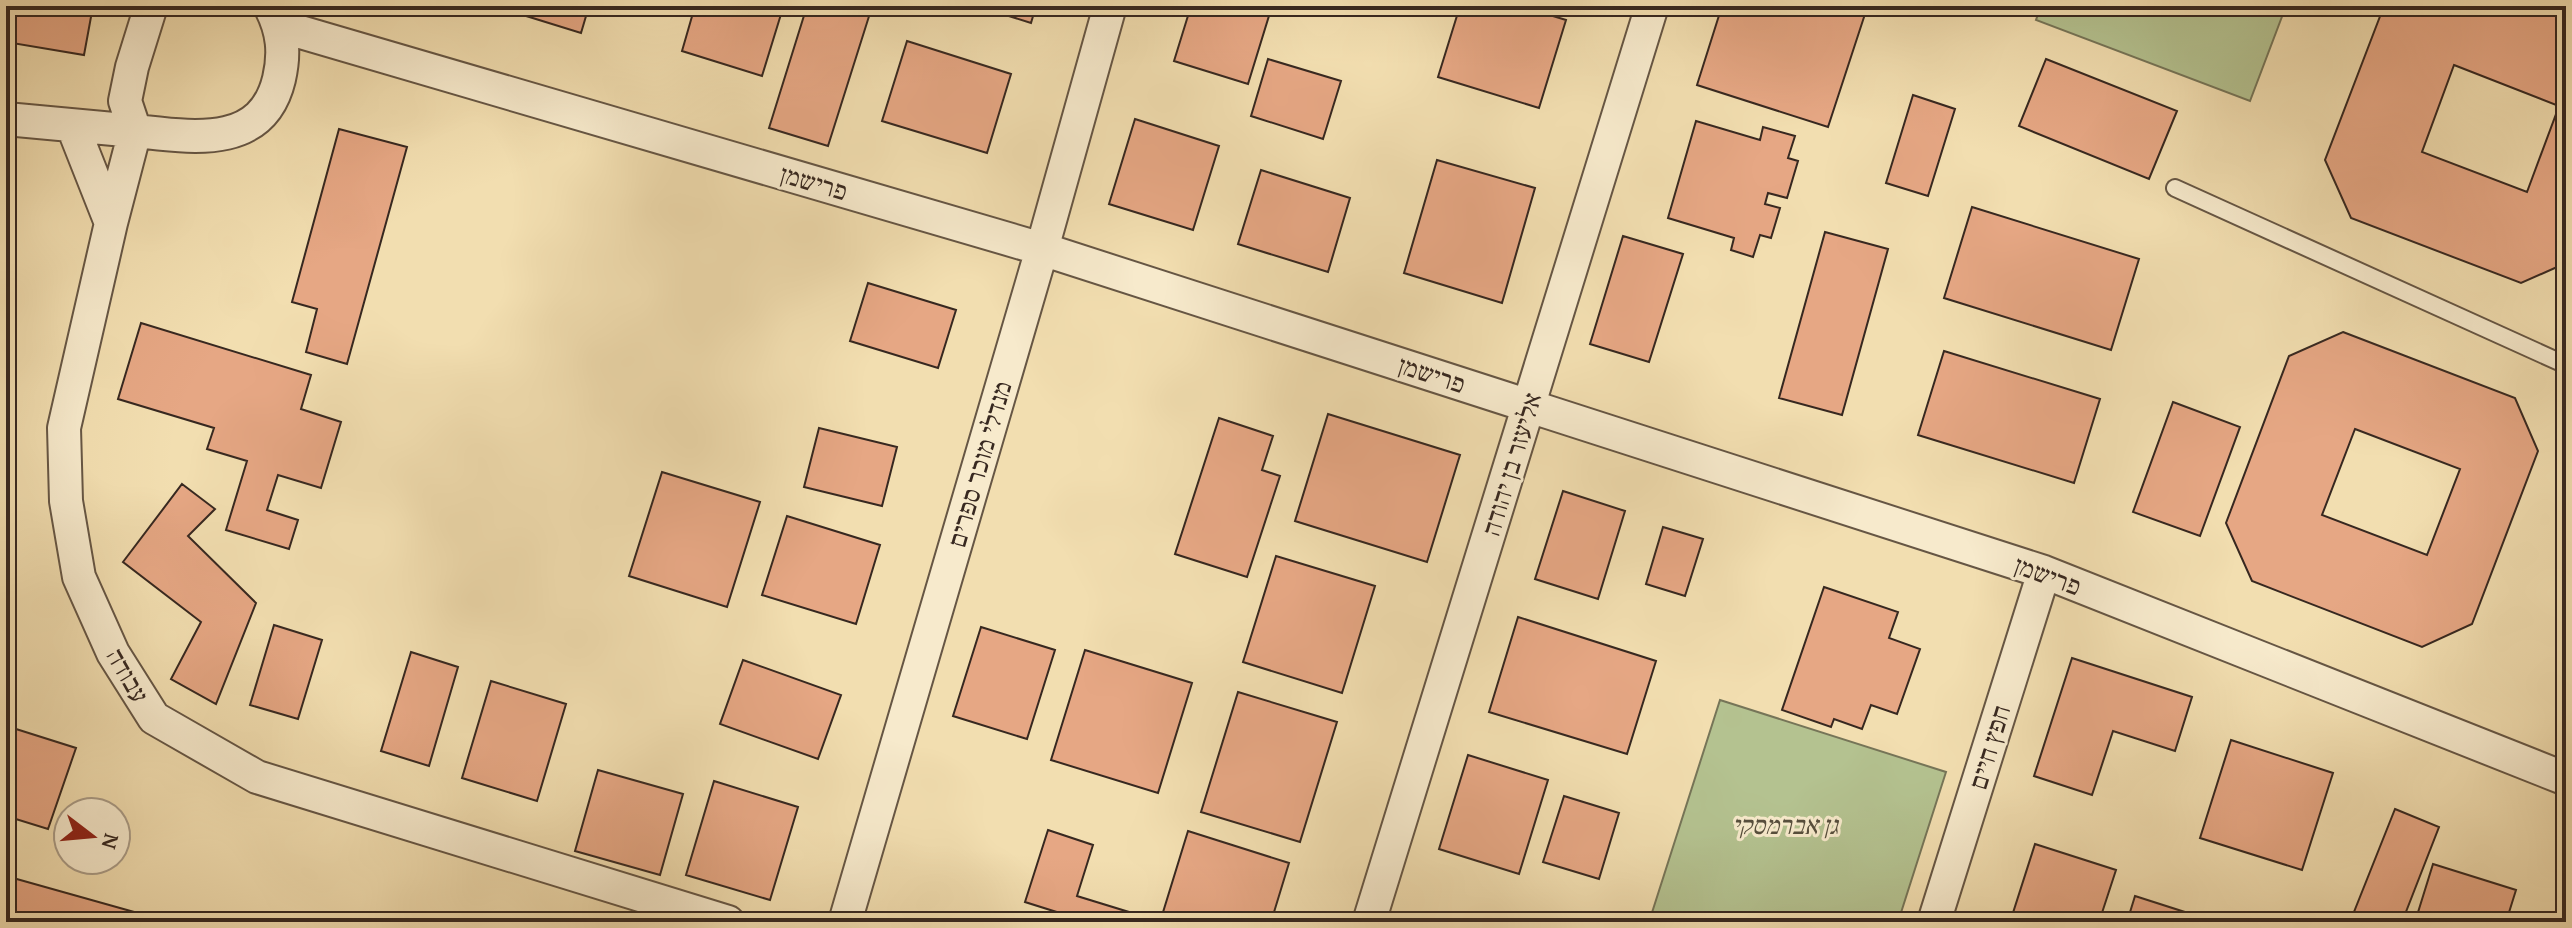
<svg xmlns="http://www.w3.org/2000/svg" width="2572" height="928" font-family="'Gentium Book Plus','Frank Ruhl Libre',serif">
  <rect width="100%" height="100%" fill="#f2deb0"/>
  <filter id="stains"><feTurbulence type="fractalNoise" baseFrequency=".0025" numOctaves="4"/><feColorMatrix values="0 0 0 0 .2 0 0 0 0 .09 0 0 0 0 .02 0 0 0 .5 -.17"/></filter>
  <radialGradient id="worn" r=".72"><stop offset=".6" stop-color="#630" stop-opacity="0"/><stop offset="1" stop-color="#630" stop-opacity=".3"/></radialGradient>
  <!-- green -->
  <path fill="#b4c290" stroke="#767558" stroke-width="2" d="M2041 6H2286L2250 101 2036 20Z
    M1720 700 1946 772 1898 922H1649Z"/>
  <!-- building -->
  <path fill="#e6a784" stroke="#372820" stroke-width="2" fill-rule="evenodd" d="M6 6H93L84 55 6 42Z
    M494 6H589L581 33Z
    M695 6H766L782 11 762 76 682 51Z
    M807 6H859L871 10 828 146 769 128Z
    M977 6H1036L1031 23Z
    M1191 6H1272L1248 84 1174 61Z
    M1460 6H1520L1566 20 1539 108 1438 77Z
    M1722 6H1849L1866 11 1828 127 1697 85Z
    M2384 6H2540L2566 16V263L2521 283 2351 218 2325 160ZM2454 65 2559 106 2527 192 2422 152Z
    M907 41 1011 74 987 153 882 121Z
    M1268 59 1341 81 1323 139 1251 116Z
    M2046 59 2177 111 2149 179 2019 126Z
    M1913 95 1955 109 1928 196 1886 183Z
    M1135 119 1219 146 1193 230 1109 204Z
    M1696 121 1760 140 1763 127 1795 136 1788 158 1798 161 1787 198 1768 193 1765 204 1780 208 1771 238 1760 235 1753 257 1731 250 1734 238 1668 218Z
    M339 129 407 147 347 364 306 352 317 309 292 302Z
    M1437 160 1535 188 1502 303 1404 273Z
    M1261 170 1350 198 1328 272 1238 244Z
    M1972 207 2139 259 2111 350 1944 298Z
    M1825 232 1888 249 1842 415 1779 398Z
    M1623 236 1683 254 1649 362 1590 344Z
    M868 283 956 310 938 368 850 341Z
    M141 323 311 375 301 409 341 422 321 488 278 475 267 510 298 520 289 549 226 530 247 461 207 449 214 428 118 399Z
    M2343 332 2515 398 2538 451 2472 624 2422 647 2252 581 2226 523 2289 356ZM2355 429 2460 469 2427 555 2322 515Z
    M1944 351 2100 399 2074 483 1918 435Z
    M2173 402 2240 427 2200 536 2133 512Z
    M1328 414 1460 455 1427 562 1295 521Z
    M1219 418 1273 436 1262 470 1280 476 1247 577 1175 554Z
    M819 428 897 447 882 506 804 487Z
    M662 472 760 502 727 607 629 576Z
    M182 484 215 509 188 536 256 603 216 704 171 679 201 622 123 562Z
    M1563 491 1625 511 1598 599 1535 579Z
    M787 516 880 545 856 624 762 595Z
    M1663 527 1703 539 1685 596 1646 584Z
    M1276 556 1375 586 1342 693 1243 662Z
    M1824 587 1898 612 1889 638 1920 649 1897 714 1871 705 1862 729 1834 719 1831 727 1782 710Z
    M1518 617 1656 661 1627 754 1489 712Z
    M274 625 322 640 298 719 250 705Z
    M981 627 1055 650 1027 739 953 716Z
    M1085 650 1192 683 1158 793 1051 760Z
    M411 652 458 667 429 766 381 751Z
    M2072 658 2192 697 2175 751 2113 731 2092 795 2034 776Z
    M743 660 841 695 818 759 720 724Z
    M491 681 566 704 537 801 462 778Z
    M1238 692 1337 722 1300 842 1201 812Z
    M16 729 76 748 48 829 6 816V759Z
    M2231 740 2333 773 2302 870 2200 838Z
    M1468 755 1548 780 1519 874 1439 849Z
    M598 770 683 794 660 875 575 851Z
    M714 781 798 807 770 900 686 875Z
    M1564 796 1619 813 1599 879 1543 862Z
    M2395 809 2439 827 2402 922H2350Z
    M1048 830 1093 845 1077 896 1142 916 1140 922H1061L1063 914 1025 902Z
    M1188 831 1289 863 1271 922H1160Z
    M2035 844 2116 870 2099 922H2029L2012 916Z
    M2433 864 2516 890 2506 922H2415Z
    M6 876 152 917 151 922H6Z
    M2135 896 2191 914 2188 922H2127Z"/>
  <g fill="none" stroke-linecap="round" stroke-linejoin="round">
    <!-- lane casing -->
    <g stroke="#665644" stroke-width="20">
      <path id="lane" d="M2175 188 2566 365"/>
    </g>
    <!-- street casing -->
    <g stroke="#665644" stroke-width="36">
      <path id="street" d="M151 6 132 67 125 101 135 131C191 137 262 150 279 79 285 53 283 32 271 8
        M280 26 1042 249 2044 572 2566 779
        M6 119 135 131 111 223 64 428 66 501 79 577 113 653 154 718 257 777 728 922
        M73 127 111 223
        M845 922 1042 249 1110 6
        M1369 922 1652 6
        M1934 922 2044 572"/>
    </g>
    <!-- lane -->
    <use href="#lane" stroke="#f7eacc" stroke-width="16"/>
    <!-- street -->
    <use href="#street" stroke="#f7eacc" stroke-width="32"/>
  </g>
  <g text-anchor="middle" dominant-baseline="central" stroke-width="6" stroke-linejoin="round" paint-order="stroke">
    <!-- street labels -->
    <g font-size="26" fill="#372820" stroke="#f7eacc">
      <text transform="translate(814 182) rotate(16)">פרישמן</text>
      <text transform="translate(1432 374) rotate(18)">פרישמן</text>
      <text transform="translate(979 464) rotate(-74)">מנדלי מוכר ספרים</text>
      <text transform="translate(1511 464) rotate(-73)">אליעזר בן יהודה</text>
      <text transform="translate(2048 575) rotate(20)">פרישמן</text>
      <text transform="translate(128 675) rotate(60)">עבודה</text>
      <text transform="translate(1989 747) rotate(-73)">חפץ חיים</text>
    </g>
    <!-- park labels -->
    <g font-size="26" font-style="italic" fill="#564e3c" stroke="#f7eacc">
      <text x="1785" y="824">גן אברמסקי</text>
    </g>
  </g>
  <!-- margin -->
  <rect width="2572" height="928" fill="none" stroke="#f2deb0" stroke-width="32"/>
  <rect x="8" y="8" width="2556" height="912" fill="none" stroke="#372820" stroke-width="4"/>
  <rect x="16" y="16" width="2540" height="896" fill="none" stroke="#372820" stroke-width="2"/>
  <!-- north arrow -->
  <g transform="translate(92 836) rotate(106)"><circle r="38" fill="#f7eacc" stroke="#aa9c87" stroke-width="2"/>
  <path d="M0-6L14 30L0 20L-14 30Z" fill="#8f2418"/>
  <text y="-12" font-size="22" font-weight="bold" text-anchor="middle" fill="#372820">N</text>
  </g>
  <rect width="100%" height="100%" filter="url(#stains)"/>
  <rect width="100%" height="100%" fill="url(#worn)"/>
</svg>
